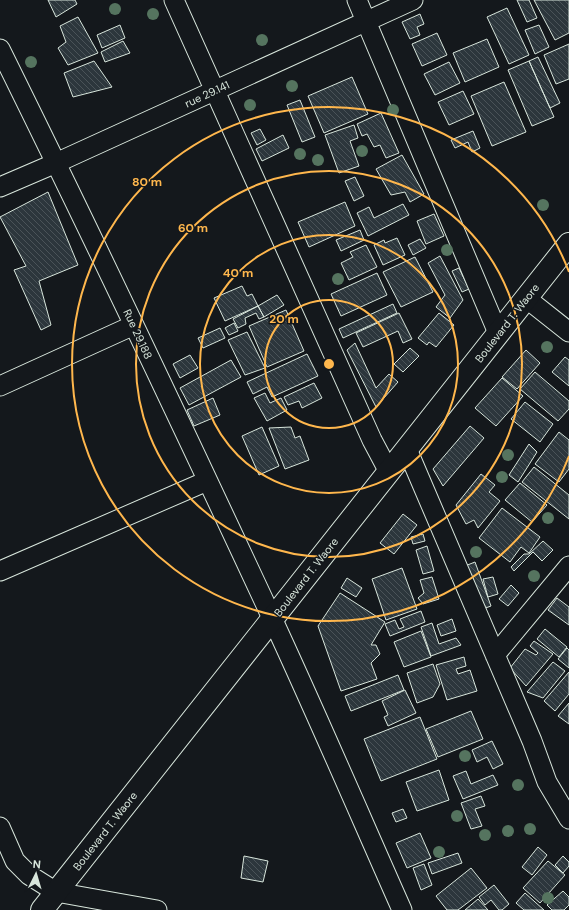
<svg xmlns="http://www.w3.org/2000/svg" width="569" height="910" font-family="'DM Sans',sans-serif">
  <defs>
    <pattern id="building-back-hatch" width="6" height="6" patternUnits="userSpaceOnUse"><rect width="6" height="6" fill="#2c363c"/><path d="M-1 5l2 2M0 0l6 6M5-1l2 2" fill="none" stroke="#4a5358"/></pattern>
  </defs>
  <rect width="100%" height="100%" fill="#14181c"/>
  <!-- building -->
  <path fill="url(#building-back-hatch)" stroke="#d8e6dc" d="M48 0H75L77 4 56 17Z
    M517 0H529L537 18 527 22Z
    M534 0H569V33L555 40Z
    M507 8 529 55 509 64 487 17Z
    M420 14 424 24 417 27 420 35 410 39 402 22Z
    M78 17 98 53 68 65 58 48 66 42 60 26Z
    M120 25 125 38 102 48 97 35Z
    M539 25 549 47 535 54 525 30Z
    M437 33 447 55 422 66 412 44Z
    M487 39 499 67 465 82 453 53Z
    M123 41 130 53 105 62 101 52Z
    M569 44V79L556 84 544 55Z
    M538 57 560 103 550 108 529 61Z
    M94 61 112 87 73 97 64 73Z
    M529 61 554 117 532 126 508 70Z
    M449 62 460 83 435 95 424 74Z
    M352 77 368 114 324 133 308 96Z
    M504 82 526 132 492 146 471 96Z
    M463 91 474 114 449 125 438 102Z
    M300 100 315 137 302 142 287 105Z
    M381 113 399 153 386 158 380 145 374 147 367 134 362 136 357 124Z
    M354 125 358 138 350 141 359 166 339 173 325 135Z
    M260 129 266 140 257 145 251 133Z
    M473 131 480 148 472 152 468 142 455 148 451 140Z
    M283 135 289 148 262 161 256 149Z
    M402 155 424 194 410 202 405 192 391 195 376 169Z
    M355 177 364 196 354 201 345 181Z
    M48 192 78 265 39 281 51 325 41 330 14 270 26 266 0 217Z
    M345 202 355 226 309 247 298 222Z
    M403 204 409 215 368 236 357 213 369 207 374 218Z
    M434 214 444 236 426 244 417 221Z
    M360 230 364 240 341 251 336 240Z
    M397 238 405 255 383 265 374 245 384 240 385 243Z
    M420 239 426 248 413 255 408 245Z
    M366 245 377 267 349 280 341 263 353 257 350 252Z
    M440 256 463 300 450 318 436 307 445 295 428 263Z
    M415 257 433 292 401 307 383 272Z
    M459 268 469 289 462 292 452 271Z
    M377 273 387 295 341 316 331 294Z
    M242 286 247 296 252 294 258 306 225 321 214 298Z
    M277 295 284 305 264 317 258 306Z
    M393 304 397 313 343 338 339 329Z
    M258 306 264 317 259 319 256 313 245 318 246 324 238 328 233 319Z
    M286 310 304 351 267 367 249 326Z
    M399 313 412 339 403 343 398 331 363 347 356 333Z
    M439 313 454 325 436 347 429 342 427 345 418 338Z
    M234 323 238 331 229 335 225 328Z
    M220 328 225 338 203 348 198 338Z
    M247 332 265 368 245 375 228 340Z
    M355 343 376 388 389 374 398 382 376 407 347 350Z
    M410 348 419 356 403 372 394 364Z
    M526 350 540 363 517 389 502 377Z
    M307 354 318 376 272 397 267 387 253 394 247 382Z
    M190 355 198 368 180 378 173 364Z
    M565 357 569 360V386L552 372Z
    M231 360 241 377 189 405 180 388Z
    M535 372 569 401V409L558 421 520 389Z
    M502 378 523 396 496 426 475 408Z
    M314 383 322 398 302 408 299 401 288 405 284 397Z
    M265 393 270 403 281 398 287 410 267 421 254 398Z
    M213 398 220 415 194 426 187 410Z
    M525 402 553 424 540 442 511 419Z
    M470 426 484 438 443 486 433 469Z
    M262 427 279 466 259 475 242 436Z
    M291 427 295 438 300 436 309 460 285 469 269 428Z
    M559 432 569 440V469L559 482 535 464Z
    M529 444 537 452 518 482 509 475Z
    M534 467 569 495V519L522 482Z
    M481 474 495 485 489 492 500 501 478 528 474 520 466 524 456 505Z
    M520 483 547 505 532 522 505 500Z
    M502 508 540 537 529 553 521 547 510 562 479 538Z
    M403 514 417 525 394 554 380 543Z
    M423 534 425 541 413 544 411 537Z
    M543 541 553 550 542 561 533 552 514 571 511 567 524 554H529Z
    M427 546 434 571 423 574 416 550Z
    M475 562 491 606 480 610 465 566Z
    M402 568 417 609 386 620 372 579Z
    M432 577 439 599 423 604 418 598 424 593 420 580Z
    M493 577 498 594 488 597 483 579Z
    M347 578 362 588 356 597 341 588Z
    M511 585 519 593 508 606 499 599Z
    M340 593 385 622 371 645H376L380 654 371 663 377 679 341 691 318 626Z
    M557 598 569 607V625L548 610Z
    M421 611 425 622 390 636 385 624 395 620 399 629 404 627 400 619Z
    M452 619 456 631 441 636 437 625Z
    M432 623 439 644 456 638 461 645 431 656 421 627Z
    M545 629 567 647 559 657 537 639Z
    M421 631 431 657 404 667 394 642Z
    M534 641 553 654 526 686 510 668 525 649 536 655 538 653 530 646Z
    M567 648 569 650V668L558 659Z
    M464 657 466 666 456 669 458 674 470 670 477 691 447 700 436 665Z
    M553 662 565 671 543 698 527 692Z
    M433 664 440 684 433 697 417 703 407 673Z
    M569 672V694L555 711 544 701Z
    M398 675 404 690 351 711 345 696Z
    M405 690 416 713 388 726 384 717 388 715 382 701Z
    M569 703V724L558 716Z
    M471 711 483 739 438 757 426 729Z
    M420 717 437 759 381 781 364 739Z
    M492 741 503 764 493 769 487 757 477 762 472 750Z
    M439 770 449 800 417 811 406 782Z
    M466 771 471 784 493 775 498 785 463 799 453 776Z
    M481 796 485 806 475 809 482 826 471 829 461 803Z
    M403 809 407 818 396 822 392 813Z
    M420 833 431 858 407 868 396 843Z
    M538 847 547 855 532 875 522 867Z
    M458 853 462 863 432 874 428 863Z
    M244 856 268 861 263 882 241 878Z
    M563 856 569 862V866L563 873 555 865Z
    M548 861 565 875 540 903 523 888Z
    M424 864 432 885 421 890 413 868Z
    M471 868 487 888 458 910H447L436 896Z
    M494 885 509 904 502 910H499L491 900 485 905 479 897Z
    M563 891 569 897V905L564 910H552L547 905Z
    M525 893 544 910H524L516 903Z
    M478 899 488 910H465Z"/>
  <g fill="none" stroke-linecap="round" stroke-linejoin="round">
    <!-- minor casing -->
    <g stroke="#d8e6dc" stroke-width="21">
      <path id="minor" d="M174 0 372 440 389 472
        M357 0 498 333
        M0 49C93 237 183 427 272 618 317 715 359 813 402 910
        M0 187 56 163 413 0
        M526 298 569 332
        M0 386 134 325
        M407 449 532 741 547 782 569 819
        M0 571 207 481
        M495 655 569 566
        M0 827 15 861 29 875 56 892 157 910"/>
    </g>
    <!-- tertiary casing -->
    <g stroke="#d8e6dc" stroke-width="24">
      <path id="tertiary" d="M42 910 569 244"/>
    </g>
    <!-- minor -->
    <use href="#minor" stroke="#14181c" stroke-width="19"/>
    <!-- tertiary -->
    <use href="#tertiary" stroke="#14181c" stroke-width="22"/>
  </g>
  <!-- trees -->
  <g fill="#55745f">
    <circle cx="115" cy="9" r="6"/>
    <circle cx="153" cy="14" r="6"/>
    <circle cx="262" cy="40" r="6"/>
    <circle cx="31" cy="62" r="6"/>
    <circle cx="292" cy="86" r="6"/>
    <circle cx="250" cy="105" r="6"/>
    <circle cx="393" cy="110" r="6"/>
    <circle cx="362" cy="151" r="6"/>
    <circle cx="300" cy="154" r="6"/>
    <circle cx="318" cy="160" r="6"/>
    <circle cx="543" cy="205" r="6"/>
    <circle cx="447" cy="250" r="6"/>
    <circle cx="338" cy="279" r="6"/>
    <circle cx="547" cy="347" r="6"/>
    <circle cx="508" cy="455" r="6"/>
    <circle cx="502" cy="477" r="6"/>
    <circle cx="548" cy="518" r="6"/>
    <circle cx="476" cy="552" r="6"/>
    <circle cx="534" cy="576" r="6"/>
    <circle cx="465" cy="756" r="6"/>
    <circle cx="518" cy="785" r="6"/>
    <circle cx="457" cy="816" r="6"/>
    <circle cx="530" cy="829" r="6"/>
    <circle cx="508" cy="831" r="6"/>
    <circle cx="485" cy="835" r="6"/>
    <circle cx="439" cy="852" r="6"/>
    <circle cx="548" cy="898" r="6"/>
  </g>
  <!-- distance rings -->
  <g fill="none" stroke="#ffb74d" stroke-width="2">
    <circle cx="329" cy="364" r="64"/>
    <circle cx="329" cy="364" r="129"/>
    <circle cx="329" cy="364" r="193"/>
    <path d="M569 456A257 257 0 1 1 569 272"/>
  </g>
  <g text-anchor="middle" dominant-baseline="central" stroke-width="3" stroke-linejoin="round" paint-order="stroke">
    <!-- street labels -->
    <g font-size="11" fill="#d8e6dc" stroke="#14181c">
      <text transform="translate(207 94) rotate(-25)">rue 29.141</text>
      <text transform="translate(507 323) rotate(-52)">Boulevard T. Waore</text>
      <text transform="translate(138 334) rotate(65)">Rue 29.188</text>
      <text transform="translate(306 577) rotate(-52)">Boulevard T. Waore</text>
      <text transform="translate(105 831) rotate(-52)">Boulevard T. Waore</text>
    </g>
  </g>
  <circle cx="329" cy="364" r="6" fill="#ffb74d" stroke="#14181c" stroke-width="2"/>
  <g font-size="12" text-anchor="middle" font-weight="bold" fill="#ffb74d" stroke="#14181c" stroke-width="3" stroke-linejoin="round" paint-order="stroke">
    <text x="147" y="186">80 m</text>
    <text x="193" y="232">60 m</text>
    <text x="238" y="277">40 m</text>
    <text x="284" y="323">20 m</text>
  </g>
  <!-- north arrow -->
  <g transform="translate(36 874) rotate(5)" stroke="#14181c" stroke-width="3" paint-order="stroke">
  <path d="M0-3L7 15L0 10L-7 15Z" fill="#d8e6dc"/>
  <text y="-6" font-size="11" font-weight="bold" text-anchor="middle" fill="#d8e6dc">N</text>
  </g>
</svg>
